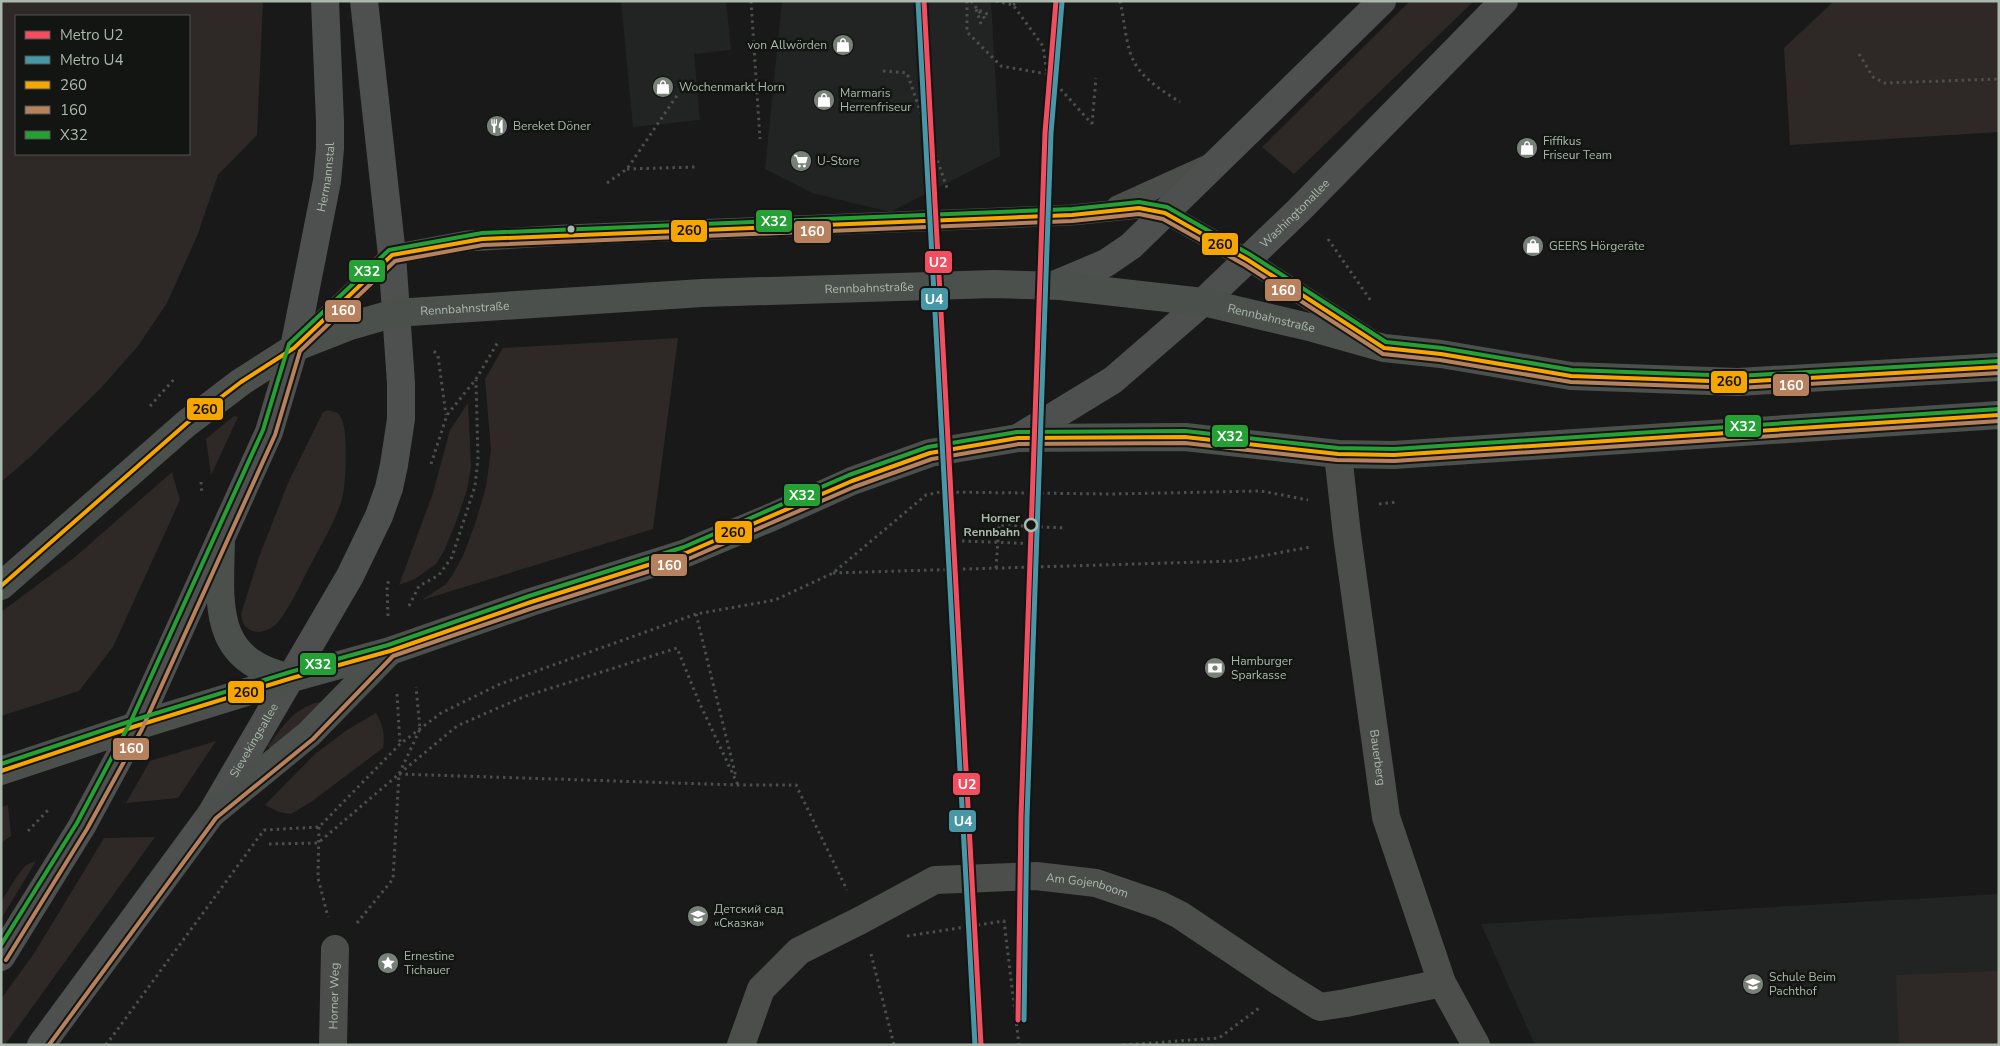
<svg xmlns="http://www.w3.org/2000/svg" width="2000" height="1046" font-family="'Nunito Sans',sans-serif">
  <rect width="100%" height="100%" fill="#181918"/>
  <!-- built -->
  <path fill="#222423" d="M621 1H726L731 50 694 54 700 120 633 127Z
    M782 1H991L1000 156 890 212 812 193 765 169Z
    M1999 894V1045H1535L1481 924Z"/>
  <!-- green -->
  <path fill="#2e2926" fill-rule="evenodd" d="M1 1H263L257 135 218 175 197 236 167 303 138 346 101 388 28 459 1 482ZM16 16H189V154H16Z
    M1410 1H1474L1294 174 1262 147Z
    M1834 1H1999V132L1790 145 1784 48Z
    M678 338 653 529 422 600 446 584 453 574 463 556 475 524 486 487 491 450 485 379 503 348Z
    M468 403 471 466 467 490 456 522 444 551 436 564 415 579 399 585 433 493 450 430Z
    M328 410 338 413C341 417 343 421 344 427 347 440 346 486 342 499 335 522 322 543 311 564 301 583 292 604 279 621 267 636 243 637 241 614L259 557 288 483 323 412Z
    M234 416 238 417 211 475 206 439Z
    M172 472 180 500 113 647 79 691 1 716V612L75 557Z
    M320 702 330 704 272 752 268 746C283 726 295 707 320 702Z
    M376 713C383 725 385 734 383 748L311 802 291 814 279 812 265 805 315 754 347 730Z
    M216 741 178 798 126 803 150 761Z
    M8 805 11 836 1 843V807Z
    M155 837 5 1045H1V999L35 952 104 838Z
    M36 861 1 919V902L17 876 26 865Z
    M1999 971V1045H1899L1896 975Z"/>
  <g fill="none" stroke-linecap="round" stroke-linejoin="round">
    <!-- path -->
    <path stroke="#4c504c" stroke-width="3" stroke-dasharray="2.5 4" stroke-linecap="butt" d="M751 1 760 139
      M967 1V32L1001 66 1047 74
      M971 1 986 20
      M996 1 1013 5 1043 46 1047 74 1092 124
      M1120 1C1124 18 1125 38 1131 55 1139 77 1161 90 1180 102
      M1013 5 1019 1
      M981 24 976 9 990 15
      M1859 54 1873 77 1885 83 1999 79
      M883 71 907 73 947 188
      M1092 124 1096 78
      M627 169 696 167
      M607 183 627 169 678 94
      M1328 239 1371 301
      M434 351 438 356 446 415
      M150 406 176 377
      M431 464 447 415 476 379 498 342
      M201 482 202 494
      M1379 504 1396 502
      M962 541 1039 544
      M996 568 999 525 1066 528
      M833 573 1235 561 1310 547
      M409 606 419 586 439 575 452 557 475 486 478 459 476 380
      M696 614 736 777
      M388 616 387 586 389 580
      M397 694 400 744
      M399 774 738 785H796L847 890
      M319 827 318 878 328 917
      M28 831 50 808
      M269 844 318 843 399 774 457 726 523 697 677 648 699 702 738 785
      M357 923 393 879 399 774 420 729 416 687
      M907 936 1004 921 1019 1045
      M871 954 894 1045
      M106 1045 264 830 319 827 400 744 441 713 500 684 696 614 775 600 833 573 926 495 940 492 1112 494 1261 491 1308 500
      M1123 1045 1219 1038 1259 1008"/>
    <!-- lane -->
    <path stroke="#4b4e4b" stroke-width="21" d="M1117 206 1210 164
      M299 343 392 255 467 241 566 235 1072 215 1139 208 1165 213 1248 260 1370 339"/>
    <!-- street -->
    <g stroke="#4b4e4b" stroke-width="28">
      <path id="s1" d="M1338 454 1347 535 1386 817 1442 983 1476 1045"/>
      <path id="s2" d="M333 1045 335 949"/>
      <path id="s3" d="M741 1045 761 989 799 951 861 920 935 880 1036 876 1096 883 1160 905 1180 915 1280 982 1320 1007 1346 1003 1442 983"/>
    </g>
    <!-- secondary -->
    <g stroke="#4d504e" stroke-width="28">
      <path d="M1054 285 1106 263 1131 246 1382 1"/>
      <path id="s4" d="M1018 438 1113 380 1203 302 1298 211 1504 1"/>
      <path id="s5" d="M1 957 82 826 136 726 269 432 294 348 327 181 330 149V122L325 1"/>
      <path id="s6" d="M41 1045 211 814 350 576 379 516 389 488 394 465 401 419V383L392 255 364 1"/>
    </g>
    <!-- primary -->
    <g stroke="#4c504c" stroke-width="28">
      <path d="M221 538C220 605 210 661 292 678"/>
      <path id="s7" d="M1 586 187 423 241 382 294 348 350 326 395 313 702 293 994 284 1061 286 1203 302 1313 328 1384 348 1441 354 1571 376 1738 382 1999 367"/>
      <path d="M1 771 136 726 292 678 390 651 531 602 686 553 772 517 852 481 930 453 1018 438 1185 437 1338 454 1394 455 1999 415"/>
      <path d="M211 814 309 734 389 652"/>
    </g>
    <!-- bus-1 casing -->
    <g stroke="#131513" stroke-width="8">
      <path id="bus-1" d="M1 586 187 423 241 382 294 348 392 255 482 239 1072 215 1139 208 1165 213 1248 260 1384 348 1441 354 1571 376 1738 382 1999 367
        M1 771 136 726 292 678 390 651 531 602 686 553 852 481 930 453 1018 438 1185 437 1338 454 1394 455 1999 415"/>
    </g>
    <!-- bus-2 casing -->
    <g stroke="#131513" stroke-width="8">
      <path id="bus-2" d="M6 960 87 829 142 729 275 435 300 351 395 261 483 245 1072 221 1139 214 1163 219 1245 265 1383 354 1440 360 1571 382 1738 388 1999 373
        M49 1045 216 818 313 739 393 656 533 608 688 559 854 487 932 459 1019 444 1185 443 1337 460 1394 461 1999 421"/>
    </g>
    <!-- bus-3 casing -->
    <g stroke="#131513" stroke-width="8">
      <path id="bus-3" d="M1 764 134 720 290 672 388 645 529 596 684 547 849 475 928 447 1017 432 1185 431 1338 448 1394 449 1999 409
        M1 945 77 823 130 723 263 430 289 344 389 250 482 233 1072 209 1139 202 1167 207 1251 255 1386 342 1442 348 1572 370 1738 376 1999 361"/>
    </g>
    <!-- bus-1 -->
    <use href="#bus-1" stroke="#f7a600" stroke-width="4"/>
    <!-- bus-2 -->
    <use href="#bus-2" stroke="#b6815c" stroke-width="4"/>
    <!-- bus-3 -->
    <use href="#bus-3" stroke="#24a035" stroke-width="4"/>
    <!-- metro-1 casing -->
    <g stroke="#131513" stroke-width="9">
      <path id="metro-1" d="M924 1 981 1045
        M1018 1020 1021 817 1045 133 1056 1"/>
    </g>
    <!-- metro-2 casing -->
    <g stroke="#131513" stroke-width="9">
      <path id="metro-2" d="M918 1 975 1045
        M1024 1020 1027 817 1051 133 1062 2"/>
    </g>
    <!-- metro-1 -->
    <use href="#metro-1" stroke="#f34d60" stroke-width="5"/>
    <!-- metro-2 -->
    <use href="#metro-2" stroke="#4897a6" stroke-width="5"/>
  </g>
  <!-- icons -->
  <defs>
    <g id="shop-disc" transform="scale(1.125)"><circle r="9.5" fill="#778178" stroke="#131513"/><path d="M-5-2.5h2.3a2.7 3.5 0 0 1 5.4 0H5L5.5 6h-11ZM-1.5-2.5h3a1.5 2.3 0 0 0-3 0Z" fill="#fff"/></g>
    <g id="restaurant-disc" transform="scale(1.125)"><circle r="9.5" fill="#778178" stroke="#131513"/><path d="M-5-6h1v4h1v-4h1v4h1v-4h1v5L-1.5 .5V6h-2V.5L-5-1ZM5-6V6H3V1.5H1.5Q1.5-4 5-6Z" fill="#fff"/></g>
    <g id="supermarket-disc" transform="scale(1.125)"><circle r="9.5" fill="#778178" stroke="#131513"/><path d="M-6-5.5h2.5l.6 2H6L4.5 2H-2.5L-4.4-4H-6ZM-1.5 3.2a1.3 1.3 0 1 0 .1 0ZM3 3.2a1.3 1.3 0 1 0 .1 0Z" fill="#fff"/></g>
    <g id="bank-disc" transform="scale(1.125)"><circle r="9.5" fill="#778178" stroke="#131513"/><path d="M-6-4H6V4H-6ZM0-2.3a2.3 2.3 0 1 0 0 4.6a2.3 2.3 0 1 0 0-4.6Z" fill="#fff"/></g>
    <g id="school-disc" transform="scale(1.125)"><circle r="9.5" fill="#778178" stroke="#131513"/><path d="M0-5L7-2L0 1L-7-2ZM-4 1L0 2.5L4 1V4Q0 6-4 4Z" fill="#fff"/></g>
    <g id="sight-disc" transform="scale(1.125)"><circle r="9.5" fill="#778178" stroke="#131513"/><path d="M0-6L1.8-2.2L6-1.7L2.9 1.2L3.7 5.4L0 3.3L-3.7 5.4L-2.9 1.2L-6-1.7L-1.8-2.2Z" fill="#fff"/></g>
  </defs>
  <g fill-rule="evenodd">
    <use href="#shop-disc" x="843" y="45"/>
    <use href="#shop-disc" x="663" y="87"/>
    <use href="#shop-disc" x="824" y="100"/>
    <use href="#restaurant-disc" x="497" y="126"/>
    <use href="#shop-disc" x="1527" y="148"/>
    <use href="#supermarket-disc" x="801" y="161"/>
    <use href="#shop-disc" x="1533" y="246"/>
    <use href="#bank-disc" x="1215" y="668"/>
    <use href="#school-disc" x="698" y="916"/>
    <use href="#sight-disc" x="388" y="963"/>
    <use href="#school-disc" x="1753" y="984"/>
  </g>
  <!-- markers -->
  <circle fill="#aab9ab" stroke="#131513" stroke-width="2" cx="571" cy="229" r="4.5"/>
  <circle fill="#131513" stroke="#aab9ab" stroke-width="2.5" cx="1031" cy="525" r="6"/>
  <g text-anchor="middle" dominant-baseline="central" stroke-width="5" stroke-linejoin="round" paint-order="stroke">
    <!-- poi labels -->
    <g font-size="12" fill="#aab9ab" stroke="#131513" text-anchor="start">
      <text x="827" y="45" text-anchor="end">von Allwörden</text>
      <text x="679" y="87">Wochenmarkt Horn</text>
      <text x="840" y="93">Marmaris<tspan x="840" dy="14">Herrenfriseur</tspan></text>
      <text x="513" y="126">Bereket Döner</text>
      <text x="1543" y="141">Fiffikus<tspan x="1543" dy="14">Friseur Team</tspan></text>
      <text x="817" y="161">U-Store</text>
      <text x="1549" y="246">GEERS Hörgeräte</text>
      <text x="1231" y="661">Hamburger<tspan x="1231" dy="14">Sparkasse</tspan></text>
      <text x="714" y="909">Детский сад<tspan x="714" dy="14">«Сказка»</tspan></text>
      <text x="404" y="956">Ernestine<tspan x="404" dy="14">Tichauer</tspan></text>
      <text x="1769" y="977">Schule Beim<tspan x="1769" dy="14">Pachthof</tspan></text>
    </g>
    <!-- street labels -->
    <g font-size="12" fill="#aab9ab" stroke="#131513">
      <text stroke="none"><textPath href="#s5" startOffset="852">Hermannstal</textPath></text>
      <text stroke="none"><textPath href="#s4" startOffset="358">Washingtonallee</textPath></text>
      <text stroke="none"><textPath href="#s7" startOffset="960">Rennbahnstraße</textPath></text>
      <text stroke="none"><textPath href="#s7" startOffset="555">Rennbahnstraße</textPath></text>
      <text stroke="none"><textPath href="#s7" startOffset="1365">Rennbahnstraße</textPath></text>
      <text stroke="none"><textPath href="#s6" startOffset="372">Sievekingsallee</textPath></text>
      <text stroke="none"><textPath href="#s1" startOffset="306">Bauerberg</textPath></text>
      <text stroke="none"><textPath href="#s3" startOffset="420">Am Gojenboom</textPath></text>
      <text stroke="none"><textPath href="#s2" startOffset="49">Horner Weg</textPath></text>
    </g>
    <!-- stop labels -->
    <g font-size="12" font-weight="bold" fill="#aab9ab" stroke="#131513" text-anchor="end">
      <text x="1020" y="518">Horner<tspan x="1020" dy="14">Rennbahn</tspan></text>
    </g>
  </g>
  <g stroke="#131513" stroke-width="2">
    <rect x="755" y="209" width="38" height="24" rx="5" fill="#24a035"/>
    <rect x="670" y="219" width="38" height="24" rx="5" fill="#f7a600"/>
    <rect x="793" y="220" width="39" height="24" rx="5" fill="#b6815c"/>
    <rect x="1201" y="232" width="38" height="24" rx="5" fill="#f7a600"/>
    <rect x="924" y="250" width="29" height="24" rx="5" fill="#f34d60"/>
    <rect x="348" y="259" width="38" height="24" rx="5" fill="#24a035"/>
    <rect x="1264" y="278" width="38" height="24" rx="5" fill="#b6815c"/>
    <rect x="920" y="287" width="29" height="24" rx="5" fill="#4897a6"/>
    <rect x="324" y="299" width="38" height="24" rx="5" fill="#b6815c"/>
    <rect x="1710" y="370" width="38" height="24" rx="5" fill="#f7a600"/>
    <rect x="1772" y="373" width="38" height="24" rx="5" fill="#b6815c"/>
    <rect x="186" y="397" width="38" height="24" rx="5" fill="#f7a600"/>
    <rect x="1724" y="414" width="38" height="24" rx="5" fill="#24a035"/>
    <rect x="1211" y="424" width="38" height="24" rx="5" fill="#24a035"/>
    <rect x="783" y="483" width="38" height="24" rx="5" fill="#24a035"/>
    <rect x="714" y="520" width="39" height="24" rx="5" fill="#f7a600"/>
    <rect x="650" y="553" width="38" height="24" rx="5" fill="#b6815c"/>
    <rect x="299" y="652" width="38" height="24" rx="5" fill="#24a035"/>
    <rect x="227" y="680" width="38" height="24" rx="5" fill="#f7a600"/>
    <rect x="112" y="737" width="38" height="24" rx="5" fill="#b6815c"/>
    <rect x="952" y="772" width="29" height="24" rx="5" fill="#f34d60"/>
    <rect x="948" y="809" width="29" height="24" rx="5" fill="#4897a6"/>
  </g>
  <g font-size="14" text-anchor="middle" font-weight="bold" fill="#fff">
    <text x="774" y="226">X32</text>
    <text x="812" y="236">160</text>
    <text x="938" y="267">U2</text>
    <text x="367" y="276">X32</text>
    <text x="1283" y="295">160</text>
    <text x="934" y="304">U4</text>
    <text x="343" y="315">160</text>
    <text x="1791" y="390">160</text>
    <text x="1743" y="431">X32</text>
    <text x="1230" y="441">X32</text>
    <text x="802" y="500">X32</text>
    <text x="669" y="570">160</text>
    <text x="318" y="669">X32</text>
    <text x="131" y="753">160</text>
    <text x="967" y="789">U2</text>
    <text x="963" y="826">U4</text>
  </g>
  <g font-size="14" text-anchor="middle" font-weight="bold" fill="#111">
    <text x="689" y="235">260</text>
    <text x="1220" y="249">260</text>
    <text x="1729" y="386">260</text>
    <text x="205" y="414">260</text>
    <text x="733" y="537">260</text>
    <text x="246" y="697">260</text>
  </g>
  <!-- border -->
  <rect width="2000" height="1046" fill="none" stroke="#aab9ab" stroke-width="5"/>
  <!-- legend -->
  <rect x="15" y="15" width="175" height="140" fill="#131513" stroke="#4f5750"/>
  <rect x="25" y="31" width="25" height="8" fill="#f34d60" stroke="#4f5750"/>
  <text x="60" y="40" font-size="15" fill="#aab9ab">Metro U2</text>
  <rect x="25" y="56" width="25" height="8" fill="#4897a6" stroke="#4f5750"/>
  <text x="60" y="65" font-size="15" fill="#aab9ab">Metro U4</text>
  <rect x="25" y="81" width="25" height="8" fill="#f7a600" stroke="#4f5750"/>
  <text x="60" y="90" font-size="15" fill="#aab9ab">260</text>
  <rect x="25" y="106" width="25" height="8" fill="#b6815c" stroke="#4f5750"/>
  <text x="60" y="115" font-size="15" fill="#aab9ab">160</text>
  <rect x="25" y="131" width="25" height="8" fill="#24a035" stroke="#4f5750"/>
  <text x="60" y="140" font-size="15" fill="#aab9ab">X32</text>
</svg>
